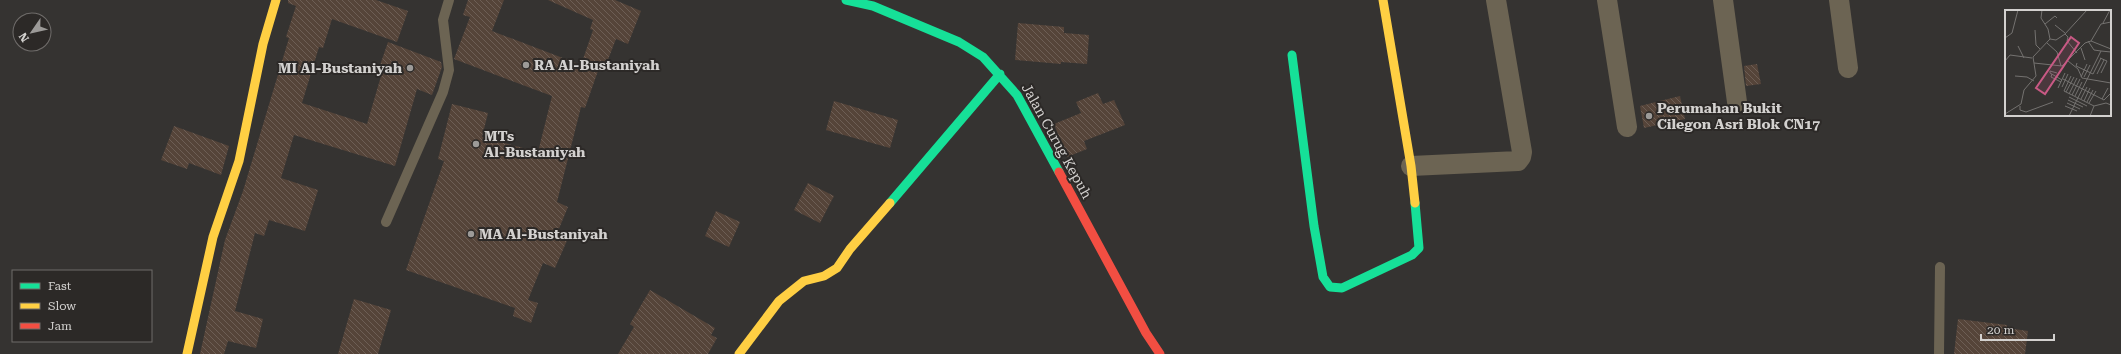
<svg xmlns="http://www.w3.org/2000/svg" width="2121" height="354" font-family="'Roboto Serif',serif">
  <defs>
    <pattern id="building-back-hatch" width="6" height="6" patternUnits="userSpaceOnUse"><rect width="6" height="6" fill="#554439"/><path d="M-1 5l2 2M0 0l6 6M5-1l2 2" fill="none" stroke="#6d5e55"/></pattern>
  </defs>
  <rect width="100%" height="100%" fill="#353331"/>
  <!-- building -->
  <path fill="url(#building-back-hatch)" d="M288 0H376L408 11 397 42 332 19 323 48 319 47 302 103 367 124 381 76 377 74 388 42 441 62 442 67 432 95 417 89 395 166 294 135 281 178 318 190 305 231 269 220 264 236 255 233 235 311 263 319 256 348 228 341 224 354H200L225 240 243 191 289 38 286 37 296 6 288 3Z
    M468 0H504L492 31 581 65 593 30 590 29 593 20 548 0H615L641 11 628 44 616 39 604 70 599 68 585 108 581 107 557 202 568 207 558 231 569 236 555 268 543 263 528 300 538 303 531 323 513 316 515 308 406 270 444 161 438 159 452 104 488 113 482 137 538 152 552 96 454 59 470 17 463 15Z
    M1018 23 1064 27V33L1089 35 1087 64 1061 62V64L1015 60Z
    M1757 64 1761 84 1746 86 1744 66Z
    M1098 93 1103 104 1114 100 1125 125 1084 141 1087 149 1067 157 1054 124 1081 113 1076 102Z
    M1680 96 1685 119 1644 128 1640 106Z
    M834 101 898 120 890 148 826 130Z
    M174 126 229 146 221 175 189 163 187 169 161 160Z
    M808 183 834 196 820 223 794 210Z
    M716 211 740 222 729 247 705 236Z
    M650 290 715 328 711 335 717 338 708 354H618L634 327 630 324Z
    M354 299 391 310 378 354H338Z
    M1958 319 2007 325V328L2028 331 2025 354H1954Z"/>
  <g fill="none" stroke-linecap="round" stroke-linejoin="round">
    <!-- lane -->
    <path stroke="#6c6453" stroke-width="10" d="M386 222 443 92 449 70 443 20 449 0
      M1939 354 1940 267"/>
    <!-- street -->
    <path stroke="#6c6453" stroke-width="20" d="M1607 0 1627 127
      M1723 0 1737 102
      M1839 0 1848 68
      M1411 166 1518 161 1521 157 1522 152 1496 0"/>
    <!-- fast -->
    <path stroke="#16e098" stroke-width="9" d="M846 0 873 6 959 42 983 57 1017 95 1059 172
      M1292 55 1314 226 1323 277 1330 287 1342 288 1412 255 1419 248 1415 203
      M890 203 1000 74"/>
    <!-- slow -->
    <path stroke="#ffcf43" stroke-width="9" d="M1383 0 1411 166 1415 203
      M187 354 213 237 239 161 263 44 276 0
      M739 354 779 301 804 281 824 276 837 268 850 249 890 203"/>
    <!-- jam -->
    <path stroke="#f24e42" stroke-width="9" d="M1059 172 1146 333 1160 354"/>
  </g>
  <!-- markers -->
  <g fill="#9c9a98" stroke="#2c2927" stroke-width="1.5">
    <circle cx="526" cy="65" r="4"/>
    <circle cx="410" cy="68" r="4"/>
    <circle cx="1649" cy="116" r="4"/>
    <circle cx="476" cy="144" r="4"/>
    <circle cx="471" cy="234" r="4"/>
  </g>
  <g text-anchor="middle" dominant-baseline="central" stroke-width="4" stroke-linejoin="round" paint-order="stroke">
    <!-- poi labels -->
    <g font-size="14" font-weight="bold" fill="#d3d1cf" stroke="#2c2927" text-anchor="start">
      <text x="534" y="65">RA Al-Bustaniyah</text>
      <text x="402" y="68" text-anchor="end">MI Al-Bustaniyah</text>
      <text x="1657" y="108">Perumahan Bukit<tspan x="1657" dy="16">Cilegon Asri Blok CN17</tspan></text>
      <text x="484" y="136">MTs<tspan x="484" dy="16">Al-Bustaniyah</tspan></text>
      <text x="479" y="234">MA Al-Bustaniyah</text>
    </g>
    <!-- street labels -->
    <g font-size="14" fill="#d3d1cf" stroke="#2c2927">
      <text transform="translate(1057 141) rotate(61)">Jalan Curug Kepuh</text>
    </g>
  </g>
  <!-- overview -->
  <g transform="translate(2005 10)">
    <rect width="106" height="106" fill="#353331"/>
    <path fill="none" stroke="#747270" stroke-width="1" d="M98 13 105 0M40 14 50 6 52 8M50 15 60 23M30 20 31 35 35 39M60 24 63 27 62 31 72 43M0 28 7 23 13 0M45 29 51 30 60 24 82 0M83 31 89 40 96 41M86 31 96 14 106 12M86 31 106 39M42 33 52 42 56 56M13 36 19 48M76 38 80 50M95 48 102 51 96 63M0 51 5 45 27 48M63 51 73 59 77 68 106 73M29 53 57 56 80 33 86 31M72 53 71 56 88 64 96 48M52 63 45 61V63L57 70M47 64 46 67 56 72M92 64 99 50M10 66 22 67 29 71M66 66 59 81 89 96 85 106M76 67 82 54M79 67 85 55M58 69 99 90 106 83M57 77 63 64M53 78 60 63M61 82 69 67M64 84 72 68M67 85 75 69M70 86 77 72M64 87 82 96M76 89 82 77M97 89 103 78M63 90 78 97M79 91 85 78M82 92 88 80M62 93 75 99M84 93 91 81M15 96V100L21 102 48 92M60 96 72 101M89 96 101 93 106 95M0 104 16 94 19 80 31 66 28 47 45 29 43 19 36 8 37 0M64 106 96 41 106 42"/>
    <path fill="#c85984" fill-opacity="0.15" stroke="#c85984" stroke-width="2" d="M66 27 74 33 40 84 31 78Z"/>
    <rect width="106" height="106" fill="none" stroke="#d3d1cf" stroke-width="2"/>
  </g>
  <!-- legend -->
  <rect x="12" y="270" width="140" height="72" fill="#2c2927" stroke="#6f6c6a"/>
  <rect x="20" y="283" width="20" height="6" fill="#16e098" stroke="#6f6c6a"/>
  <text x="48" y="290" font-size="12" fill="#d3d1cf">Fast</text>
  <rect x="20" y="303" width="20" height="6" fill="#ffcf43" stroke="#6f6c6a"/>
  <text x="48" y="310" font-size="12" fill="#d3d1cf">Slow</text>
  <rect x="20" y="323" width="20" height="6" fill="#f24e42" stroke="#6f6c6a"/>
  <text x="48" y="330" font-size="12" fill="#d3d1cf">Jam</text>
  <!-- north arrow -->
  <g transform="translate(32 32) rotate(236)"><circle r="19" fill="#2c2927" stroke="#6f6c6a"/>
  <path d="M0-3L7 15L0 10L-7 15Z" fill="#9c9a98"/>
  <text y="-6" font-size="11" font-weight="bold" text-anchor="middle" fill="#d3d1cf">N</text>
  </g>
  <!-- scale -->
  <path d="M1981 334v6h73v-6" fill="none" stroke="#d3d1cf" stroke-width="2"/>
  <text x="1987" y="334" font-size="12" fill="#d3d1cf" stroke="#2c2927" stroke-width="3" paint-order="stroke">20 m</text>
</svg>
